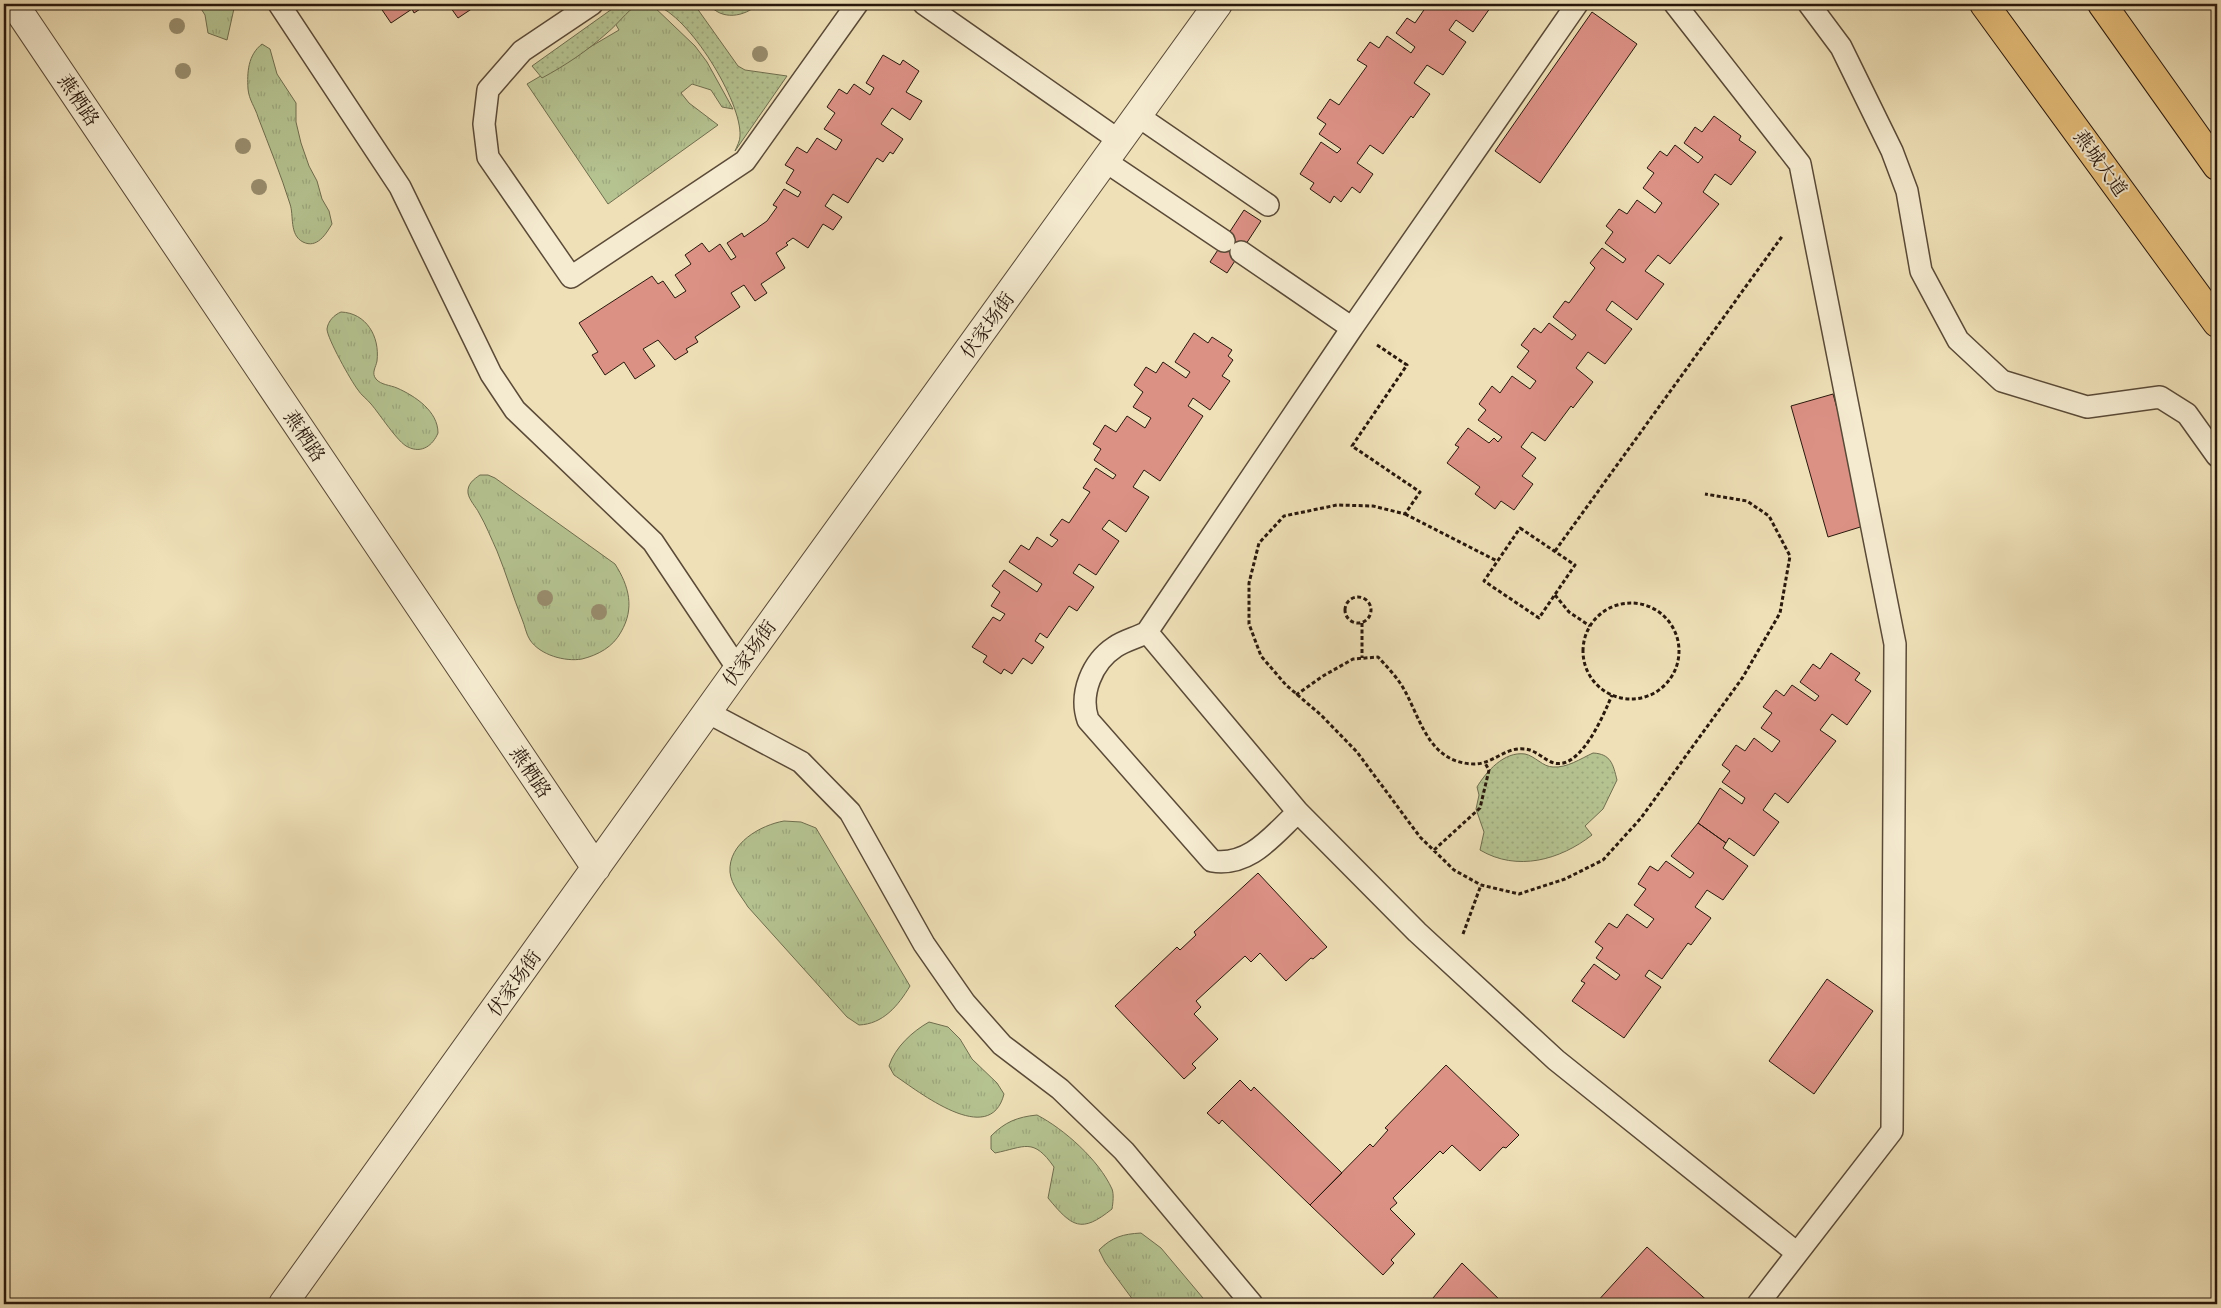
<svg xmlns="http://www.w3.org/2000/svg" width="2221" height="1308" font-family="'Gentium Book Plus','Noto Serif SC',serif">
  <defs>
    <pattern id="grass-tufts" width="24" height="20" patternUnits="userSpaceOnUse" patternTransform="scale(1.25)"><rect width="24" height="20" fill="#b5c391"/><path d="M3 7l-1-3M5 7V3M7 7l1-3M15 17l-1-3M17 17v-4M19 17l1-3" fill="none" stroke="#9ca77c"/></pattern>
    <pattern id="park-dots" width="8" height="8" patternUnits="userSpaceOnUse" patternTransform="scale(1.25)"><rect width="8" height="8" fill="#b5c391"/><path d="M2 2h.1M6 6h.1" fill="none" stroke="#9ca77c" stroke-width="1.8" stroke-linecap="round"/></pattern>
  </defs>
  <rect width="100%" height="100%" fill="#efe0b7"/>
  <filter id="stains"><feTurbulence type="fractalNoise" baseFrequency=".004" numOctaves="4"/><feColorMatrix values="0 0 0 0 .2 0 0 0 0 .09 0 0 0 0 .02 0 0 0 .5 -.17"/></filter>
  <radialGradient id="worn" r=".72"><stop offset=".6" stop-color="#630" stop-opacity="0"/><stop offset="1" stop-color="#630" stop-opacity=".3"/></radialGradient>
  <!-- grass -->
  <path fill="url(#grass-tufts)" stroke="#6f6e4e" d="M198 4H235L227 40 208 33 205 15Z
    M623 4H651L695 46 707 62 733 109 722 107 711 90 692 84 681 93 689 103 718 125 608 204 527 84 619 30 609 13Z
    M262 44 270 49 277 74 296 103V122L301 143 309 166 317 181 322 199 329 211 332 224C326 234 317 249 303 242 289 235 294 215 290 204 281 175 269 146 258 117 255 107 249 100 248 89 247 72 248 55 262 44Z
    M341 312C366 313 380 336 377 361 376 367 371 373 376 379 381 385 390 385 397 388 415 396 438 411 438 433 433 445 422 454 408 447 398 443 379 413 371 404 367 399 361 395 358 390 351 381 327 338 327 329 328 321 334 315 341 312Z
    M480 475H488L495 478 615 564C629 586 635 608 621 632 613 647 598 655 582 659 565 662 540 655 530 640 526 634 525 626 522 619 513 597 506 573 497 551 491 538 486 525 479 513 476 507 469 500 468 493 467 484 474 479 480 475Z
    M784 821 801 822 816 828 910 986C898 1006 883 1024 859 1025L847 1017 748 907C742 897 731 885 730 872 728 843 761 825 784 821Z
    M929 1022 948 1027 960 1039 972 1059 997 1083 1004 1094C990 1149 918 1091 894 1075L889 1066C895 1047 913 1031 929 1022Z
    M1037 1115C1064 1129 1099 1160 1112 1189 1114 1194 1113 1203 1112 1209 1081 1234 1072 1227 1048 1198L1054 1167C1033 1137 1025 1147 995 1153L991 1149V1136C1005 1122 1017 1117 1037 1115Z
    M1141 1233 1161 1248 1208 1304H1136L1105 1262 1099 1250C1112 1237 1123 1234 1141 1233Z"/>
  <!-- park -->
  <path fill="url(#park-dots)" stroke="#6f6e4e" d="M619 4H638C625 13 619 23 607 33 587 51 566 65 542 78L532 66Z
    M640 4H694L738 66 745 70 787 76 735 151C737 146 740 141 740 136 742 102 689 15 655 5 651 4 645 4 640 4Z
    M709 4H758C745 17 721 21 709 4Z
    M1593 753C1611 754 1613 764 1617 780L1603 809 1585 826 1592 835C1560 860 1517 872 1480 850L1484 832 1476 809 1479 795 1477 787C1486 772 1504 751 1525 754 1535 756 1543 767 1553 767 1567 768 1580 759 1593 753Z"/>
  <!-- building -->
  <path fill="#dc9185" stroke="#29180c" d="M378 4H428L414 13 412 9 391 23Z
    M448 4H479L458 18Z
    M1428 4H1493L1473 32 1456 20 1449 30 1466 42 1443 75 1427 65 1414 83 1430 94 1413 118 1411 116 1383 154 1370 145 1357 163 1373 174 1360 193 1352 187 1341 202 1334 196 1330 203 1310 189 1314 183 1300 174 1321 142 1337 153 1341 149 1319 134 1326 124 1317 118 1330 99 1339 105 1367 66 1357 60 1370 42 1379 48 1387 36 1411 53 1415 47 1396 33 1407 18 1415 23Z
    M1592 12 1637 44 1540 183 1495 151Z
    M883 55 900 65 903 60 919 71 906 92 922 101 910 120 892 108 881 124 903 139 893 154 890 152 883 162 877 158 848 203 833 194 825 206 842 217 833 230 823 224 808 248 793 238 786 243 788 245 776 253 785 268 761 284 767 293 755 301 744 285 731 293 740 307 695 337 698 342 686 349 688 352 675 360 658 340 643 349 655 366 635 379 624 362 605 375 592 355 598 352 579 323 652 276 658 284 663 281 675 298 686 291 675 275 691 264 685 255 702 243 709 252 720 244 731 260 736 257 727 243 742 233 744 237 767 221 777 207 773 205 784 189 798 197 801 192 786 183 794 170 785 165 797 147 807 153 817 138 836 150 842 140 824 129 835 113 827 107 839 89 847 94 854 84 870 95 874 88 866 83Z
    M1714 116 1741 136 1739 140 1756 152 1731 185 1715 174 1703 192 1719 204 1670 264 1658 255 1645 271 1664 284 1637 320 1612 301 1606 310 1632 329 1605 364 1588 352 1576 368 1593 382 1573 408 1571 406 1545 441 1532 432 1521 447 1536 458 1522 476 1533 484 1514 510 1501 501 1495 509 1475 494 1480 487 1447 463 1459 447 1455 445 1468 428 1489 443 1494 438 1498 442 1502 437 1478 420 1486 410 1479 404 1492 386 1500 393 1512 376 1530 389 1536 381 1517 367 1529 351 1521 345 1534 328 1541 333 1549 323 1572 340 1576 335 1553 317 1565 301 1569 303 1595 268 1590 263 1602 248 1623 263 1626 259 1605 243 1613 232 1606 226 1619 209 1627 214 1637 200 1655 213 1662 203 1643 188 1654 173 1647 168 1660 151 1667 156 1675 145 1698 163 1703 157 1684 143 1695 127 1702 132Z
    M1244 210 1261 221 1227 273 1210 262Z
    M1194 333 1208 343 1212 337 1232 350 1228 356 1233 360 1222 376 1230 381 1210 410 1193 398 1188 406 1203 416 1160 481 1144 470 1133 487 1149 497 1126 532 1109 520 1102 529 1119 541 1096 575 1079 564 1073 573 1094 587 1077 611 1069 606 1047 638 1040 633 1035 641 1044 647 1032 664 1023 658 1012 674 1004 669 1001 674 983 662 987 656 972 647 993 617 1000 621 1005 614 991 606 1000 592 992 586 1004 570 1037 592 1042 584 1009 562 1021 545 1029 550 1037 537 1052 547 1058 540 1050 535 1062 519 1069 523 1090 492 1083 488 1096 468 1113 479 1116 475 1094 460 1101 449 1093 444 1105 425 1116 432 1127 416 1145 428 1151 418 1133 407 1143 392 1134 385 1146 367 1156 373 1163 362 1186 378 1190 372 1175 362Z
    M1833 394 1870 524 1828 537 1791 406Z
    M1831 653 1860 673 1855 680 1871 691 1847 725 1832 714 1820 730 1836 741 1788 803 1775 793 1763 810 1779 822 1754 856 1729 838 1726 843 1698 823 1720 788 1742 804 1745 798 1722 782 1730 771 1722 765 1736 745 1745 751 1754 738 1772 752 1780 741 1761 728 1772 713 1763 707 1776 690 1784 696 1792 685 1815 701 1819 696 1800 682 1813 664 1820 669Z
    M1698 823 1726 843 1723 848 1748 866 1723 900 1707 890 1695 907 1711 918 1691 945 1688 943 1662 979 1649 970 1645 976 1661 987 1624 1038 1572 1001 1585 983 1581 981 1594 964 1616 980 1620 975 1596 958 1603 948 1595 942 1609 923 1617 928 1627 914 1647 928 1654 919 1634 905 1646 889 1638 884 1650 866 1658 871 1666 861 1690 878 1694 873 1671 856Z
    M1258 873 1327 947 1313 959 1311 958 1286 981 1260 953 1251 962 1245 956 1196 1001 1201 1007 1194 1014 1218 1039 1192 1064 1196 1068 1184 1079 1115 1006 1177 947 1180 950 1196 935 1194 932Z
    M1827 979 1873 1011 1814 1094 1769 1061Z
    M1446 1065 1519 1135 1506 1148 1503 1147 1480 1171 1452 1145 1443 1154 1440 1151 1393 1198 1397 1203 1390 1209 1415 1234 1391 1260 1394 1263 1383 1275 1310 1205 1370 1144 1373 1147 1388 1130 1385 1128Z
    M1240 1080 1251 1091 1254 1087 1342 1173 1310 1205 1222 1120 1219 1124 1207 1113Z
    M1647 1247 1711 1304H1595Z
    M1462 1263 1504 1304H1428Z"/>
  <g fill="none" stroke-linecap="round" stroke-linejoin="round">
    <!-- lane casing -->
    <g stroke="#5a4a37" stroke-width="24">
      <path id="lane" d="M279 4 400 187 491 374 515 410 653 542 738 669
        M592 4 522 51 488 90 484 124 488 157 571 277 745 161 857 4
        M924 4 1120 141
        M1675 4 1800 164 1895 644 1892 1131 1758 1304
        M1809 4 1841 47 1892 151 1907 191 1921 271 1958 340 2002 381 2087 407 2160 397 2187 414 2217 456
        M1138 116 1268 205
        M1105 161 1224 241
        M1241 252 1352 328 1147 632 1298 812 1417 932 1556 1060 1797 1253
        M1352 328 1577 4
        M1147 632C1137 638 1125 640 1115 647 1092 662 1079 694 1088 720L1212 861C1250 867 1273 835 1298 812
        M707 712 801 762 850 812 924 944 965 1003 1002 1045 1060 1089 1124 1151 1252 1304"/>
    </g>
    <!-- street casing -->
    <g stroke="#5a4a37" stroke-width="30">
      <path id="street" d="M14 4 596 868
        M283 1304 738 669 1218 4"/>
    </g>
    <!-- primary casing -->
    <g stroke="#29180c" stroke-width="30">
      <path id="primary" d="M1984 4 2217 323
        M2102 4 2217 166"/>
    </g>
    <!-- path -->
    <path stroke="#29180c" stroke-width="3" stroke-dasharray="4 2.5" stroke-linecap="butt" d="M1377 345 1407 365 1352 446 1420 492 1405 514 1373 506 1337 505 1284 516 1259 543 1249 583V624L1261 656 1286 685 1321 715 1357 752 1420 837 1454 870 1481 885 1519 894 1565 879 1603 860 1641 818 1743 677 1780 613 1790 556 1769 516 1747 501 1705 494
      M1405 514 1497 561
      M1520 528 1575 565 1539 618 1484 581Z
      M1555 551 1783 235
      M1555 595 1569 612 1590 626
      M1345 610a13 13 0 1 1 26 0a13 13 0 1 1-26 0Z
      M1583 651a48 48 0 1 1 96 0a48 48 0 1 1-96 0Z
      M1362 623V658
      M1296 695 1323 676 1353 659 1378 657C1388 668 1399 679 1406 693 1422 724 1431 763 1474 764 1493 764 1505 747 1524 749 1535 749 1544 760 1554 763 1581 770 1604 714 1612 695
      M1434 850 1480 808 1489 770 1485 763
      M1463 934 1481 885"/>
    <!-- lane -->
    <use href="#lane" stroke="#f5ebd0" stroke-width="21"/>
    <!-- street -->
    <use href="#street" stroke="#f5ebd0" stroke-width="28"/>
    <!-- primary -->
    <use href="#primary" stroke="#e8c07c" stroke-width="28"/>
  </g>
  <!-- trees -->
  <g fill="#998e6f">
    <circle cx="177" cy="26" r="8"/>
    <circle cx="760" cy="54" r="8"/>
    <circle cx="183" cy="71" r="8"/>
    <circle cx="243" cy="146" r="8"/>
    <circle cx="259" cy="187" r="8"/>
    <circle cx="545" cy="598" r="8"/>
    <circle cx="599" cy="612" r="8"/>
  </g>
  <g text-anchor="middle" dominant-baseline="central" stroke-width="4" stroke-linejoin="round" paint-order="stroke">
    <!-- street labels -->
    <g font-size="19" fill="#29180c" stroke="#f5ebd0">
      <text transform="translate(79 100) rotate(56)">燕栖路</text>
      <text transform="translate(2101 163) rotate(54)">燕城大道</text>
      <text transform="translate(987 325) rotate(-54)">伏家场街</text>
      <text transform="translate(305 436) rotate(56)">燕栖路</text>
      <text transform="translate(749 653) rotate(-54)">伏家场街</text>
      <text transform="translate(531 772) rotate(56)">燕栖路</text>
      <text transform="translate(514 983) rotate(-54)">伏家场街</text>
    </g>
  </g>
  <!-- margin -->
  <rect width="2221" height="1308" fill="none" stroke="#efe0b7" stroke-width="20"/>
  <rect x="5" y="5" width="2211" height="1298" fill="none" stroke="#29180c" stroke-width="2.5"/>
  <rect x="10" y="10" width="2201" height="1288" fill="none" stroke="#29180c"/>
  <rect width="100%" height="100%" filter="url(#stains)"/>
  <rect width="100%" height="100%" fill="url(#worn)"/>
</svg>
